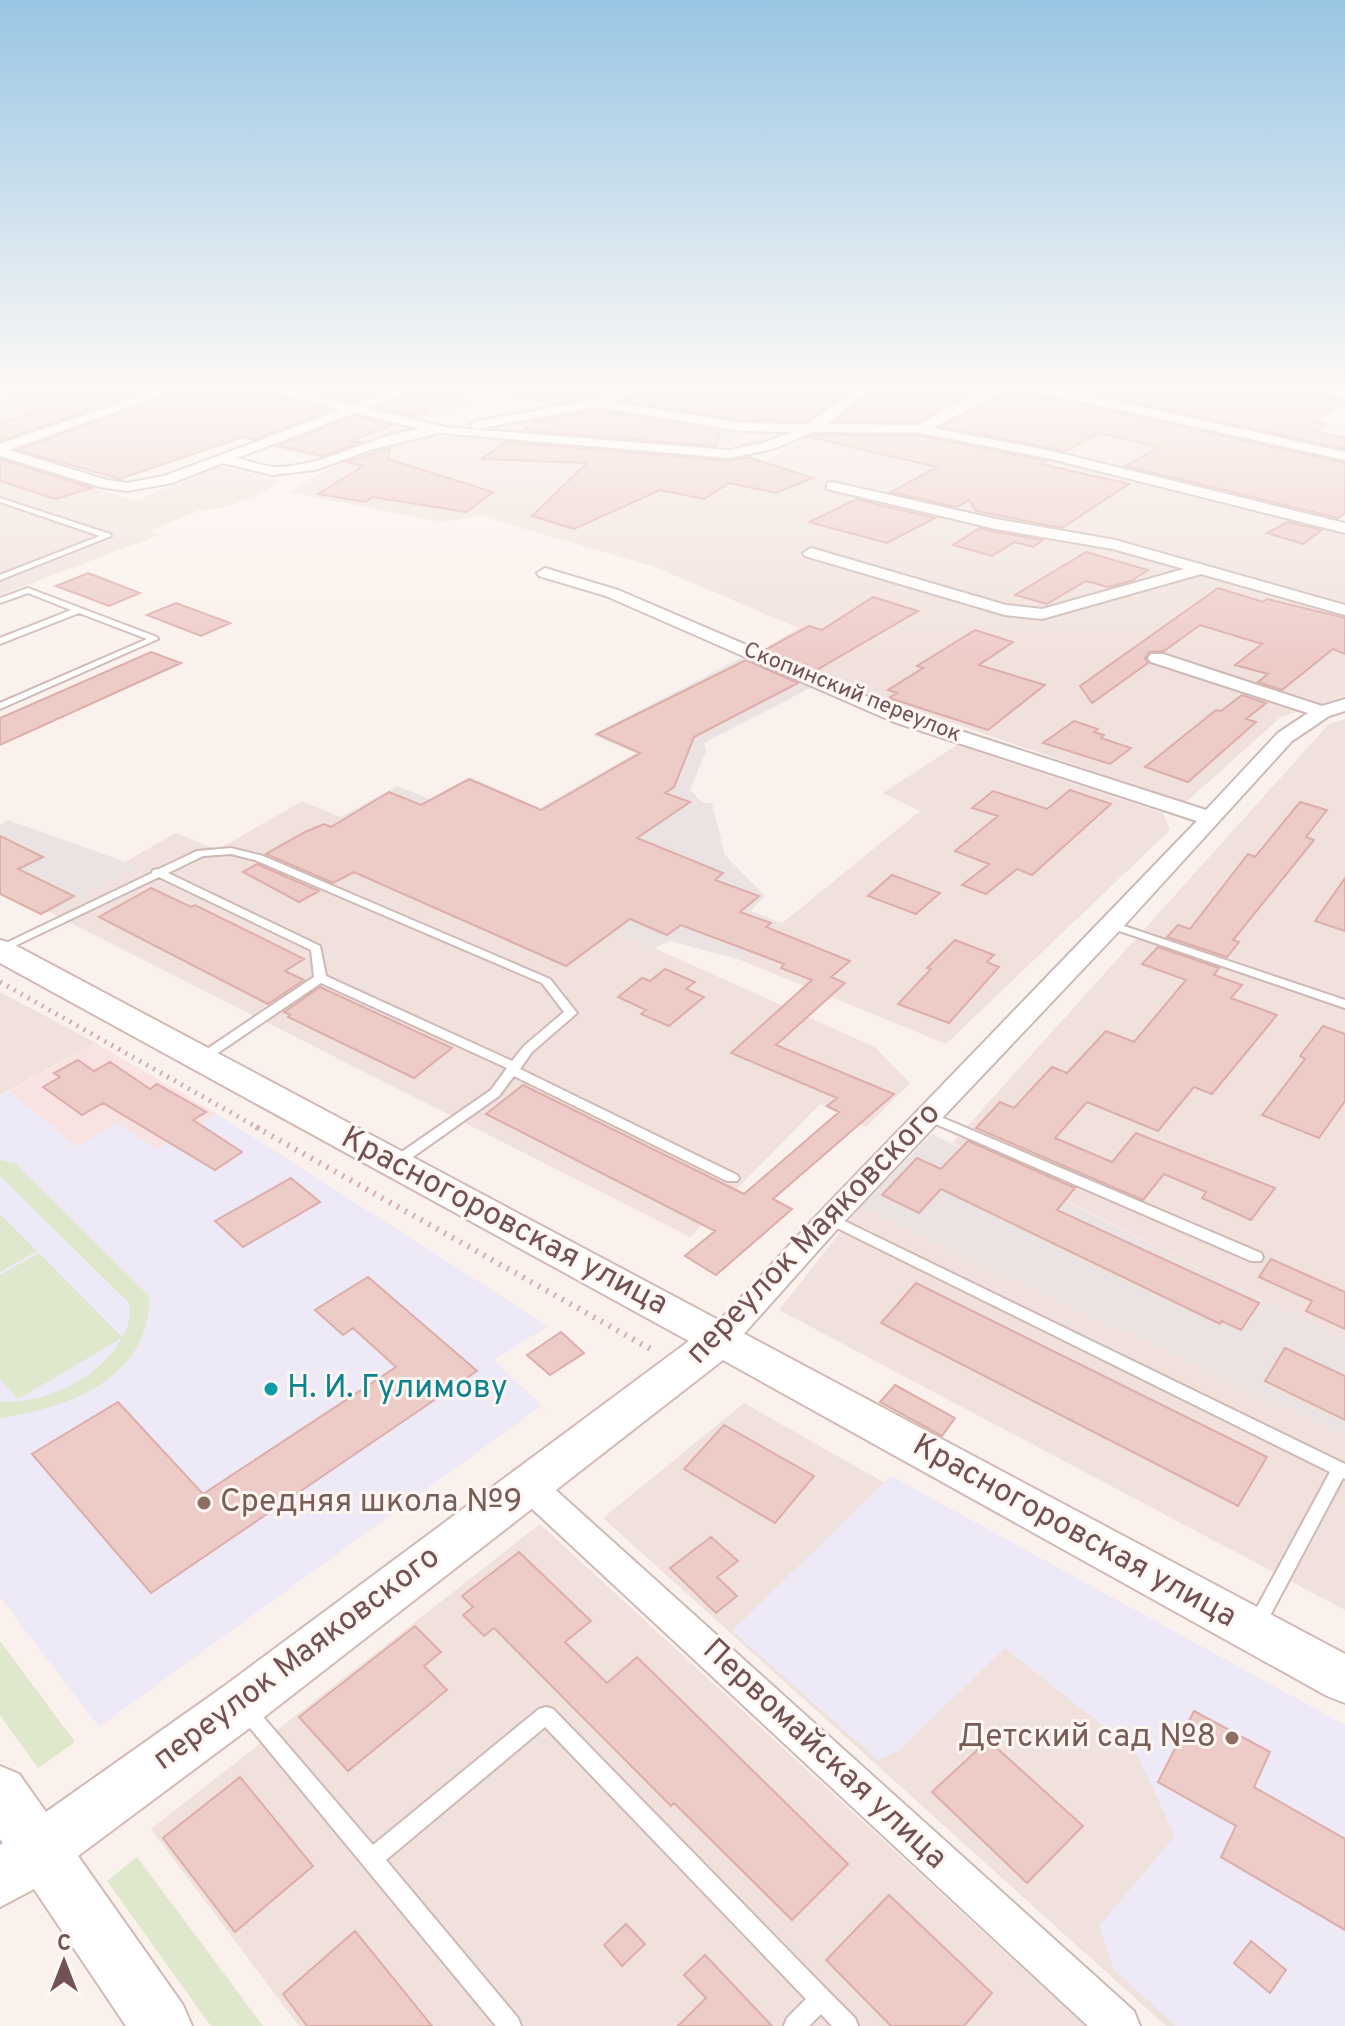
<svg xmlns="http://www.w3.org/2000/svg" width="1345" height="2026" font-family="Overpass,sans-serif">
  <rect width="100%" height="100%" fill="#fbf1ec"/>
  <!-- residential -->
  <path fill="#f1e1dc" d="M0 385H153L0 436Z
    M432 385H625L560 397 490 402 428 416H407L374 407Z
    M1005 388 1345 461V515L1336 521 937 427Z
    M597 406 775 429 783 432 761 446H703L646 445 491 431 543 416Z
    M356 415 416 429 319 458 271 447Z
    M821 428 921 431 1070 463 1345 531V696L1281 717 1185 803 848 687 769 646 798 628 655 567 481 516 442 522 289 492 355 454 418 439 454 437 566 443 685 455 756 467Z
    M0 457 134 501 221 466 281 481 260 494 223 508 199 510 150 531 159 535 0 595Z
    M1345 719V1342L952 1143 1329 724Z
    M957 745 1163 813 1170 830 946 1044 738 959 920 811 883 793Z
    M302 801 654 948 875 1047 910 1083 866 1127 820 1104 690 1237 51 913 136 867 125 862 176 833 217 850Z
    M0 992 96 1043 0 1095Z
    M860 1207 1345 1435V1610L779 1310Z
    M744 1403 1345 1744V2026H1166L603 1518Z
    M540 1524 1085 2026H299L151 1829Z"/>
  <!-- commercial -->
  <path fill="#f9e2e2" d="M96 1043 217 1114 156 1150 77 1147 9 1091Z"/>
  <!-- industrial -->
  <path fill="#ebe3e1" d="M743 657 814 686 704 743 706 751 690 790 703 803H712L725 855 765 896 751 911 782 923 738 959 669 941 654 948 341 817 397 786 430 799 470 777 540 808 636 753 592 735Z
    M8 820 137 866 51 913 0 890V825Z
    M932 1134 1345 1342V1435L860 1207Z"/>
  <!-- education -->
  <path fill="#ede9f7" d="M9 1091 77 1147 117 1122 156 1149 217 1114 548 1326 494 1360 545 1409 541 1406 99 1727 0 1597V1095Z
    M891 1476 1345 1725V2026H1176L1114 1970 1099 1926 1175 1836 1136 1752 1005 1648 897 1752 878 1760 732 1631Z"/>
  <!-- green -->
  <path fill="#dfe7cc" d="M0 1160 15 1163 149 1296C151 1379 67 1408 0 1418V1402C47 1403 98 1380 122 1338L18 1399 0 1379V1275L39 1253 122 1337C130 1327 130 1315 129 1303L0 1176Z
    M0 1214 37 1251 0 1272Z
    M0 1641 75 1742 38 1768 0 1715Z
    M137 1857 263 2026H211L107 1881Z"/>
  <!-- building -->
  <path fill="#edcbc7" stroke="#ddadaa" stroke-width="2" d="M49 385H163L0 441V423L51 407 13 397Z
    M193 385H231L331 410 253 440 243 437 120 479 18 450Z
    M305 385H399L353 402 295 388Z
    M427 385H482V387L424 409 428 412 415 416 378 407Z
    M514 385H619L621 386 592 397 555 404 513 395Z
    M659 385H857L807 421 741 420 621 401 641 392 658 397Z
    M878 385H985L917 422 835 421Z
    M1055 385H1270L1345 401 1314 422 1326 424 1315 431 1345 438V449Z
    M1005 393 1056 399 1345 463V513L1338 518 1126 466 1158 447 1099 433 1065 451 942 427Z
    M596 410 720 431 716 446 523 430 537 421Z
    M355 416 392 425 348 442H362L322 456 278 446Z
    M814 435 920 436 1046 461 1041 464 1129 484 1062 528 976 511 969 500 956 507 891 492 937 467 809 437Z
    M506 442 729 461 748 457 813 478 776 493 729 483 704 499 660 490 574 529 532 516 587 463 481 459Z
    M390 448 388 459 493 492 466 512 373 497 365 502 318 494 363 466 347 462Z
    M0 459 92 488 55 499 0 481Z
    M857 499 872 503 935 518 887 543 809 522Z
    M1288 522 1322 530 1303 544 1267 533Z
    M980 528 996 532 1043 540 1033 547 1015 542 992 556 953 545Z
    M1086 552 1148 570 1131 581 1108 587 1086 581 1047 604 1015 595Z
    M88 573 140 593 109 606 56 586Z
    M1218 588 1263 602 1267 599 1345 618V654L1333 649 1282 690 1258 682 1268 674 1235 665 1262 644 1200 625 1164 651 1149 652 1145 658 1148 663 1092 703 1080 686Z
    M873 597 918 611 815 671 765 650 809 626 822 630Z
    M176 603 230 623 201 636 147 615Z
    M975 630 1013 642 979 665 1045 685 988 730 889 698 897 693 888 690 923 668 917 666Z
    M151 652 181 663 0 745V718Z
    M746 660 798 683 694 737 674 787 665 793 690 802 637 838 723 873 715 880 759 896 740 912 771 923 766 927 850 961 831 977 845 983 776 1045 894 1094 773 1199 792 1209 716 1275 685 1256 715 1231 486 1114 523 1085 744 1194 839 1112 827 1106 837 1098 731 1053 812 980 781 968 784 964 681 925 667 935 630 919 566 966 354 872 333 883 266 854 305 832 324 824 331 827 389 792 421 805 469 779 541 810 640 753 597 734Z
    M1242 695 1266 703 1246 719 1256 722 1188 782 1145 767 1216 710 1221 711Z
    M1074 721 1098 729 1094 732 1104 735 1101 738 1131 748 1110 764 1043 743Z
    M1070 790 1111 804 1032 875 1017 869 986 894 962 885 989 864 955 851 998 816 972 808 993 791 1047 809Z
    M1300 802 1327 810 1306 837 1314 840 1233 940 1239 942 1227 957 1167 937 1178 925 1190 929 1248 854 1255 857Z
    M0 836 43 857 18 869 74 896 41 914 0 894Z
    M257 864 319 891 299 902 243 872Z
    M892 875 940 893 916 914 868 896Z
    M1345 878V931L1315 921Z
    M151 888 191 907 195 905 304 959 285 971 304 980 268 1004 99 917Z
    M955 940 994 955 987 962 999 967 949 1023 898 1004 931 969 927 968Z
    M1158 947 1219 968 1214 975 1242 985 1231 998 1277 1015 1212 1094 1194 1087 1158 1131 1087 1102 1055 1138 1112 1162 1136 1133 1275 1188 1251 1220 1202 1198 1206 1192 1164 1174 1143 1200 976 1128 1000 1102 1014 1108 1052 1067 1067 1073 1106 1031 1134 1042 1186 980 1142 964Z
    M665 969 695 982 686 989 704 997 669 1026 641 1014 646 1010 618 997 642 978 650 981Z
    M320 987 452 1048 414 1078 288 1017 290 1015 284 1012Z
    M1323 1026 1345 1034V1101L1319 1138 1262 1115 1305 1059 1300 1056Z
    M78 1060 94 1071 110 1062 150 1089 157 1084 206 1112 193 1120 242 1152 215 1170 103 1103 82 1115 43 1087 60 1077 54 1073Z
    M968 1141 1075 1188 1057 1210 1259 1303 1241 1330 1222 1321 1220 1324 941 1189 919 1213 882 1195 917 1158 941 1169Z
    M291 1178 320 1202 243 1247 215 1221Z
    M1271 1259 1345 1292V1329L1306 1311 1312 1301 1259 1277Z
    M368 1277 477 1371 151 1593 32 1454 118 1402 203 1494 396 1367 353 1328 343 1335 315 1310Z
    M916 1283 1267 1457 1238 1506 881 1323Z
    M561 1332 584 1353 550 1375 527 1355Z
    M1285 1348 1345 1376V1420L1265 1381Z
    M895 1385 955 1418 942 1436 880 1402Z
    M724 1425 814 1476 775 1523 684 1469Z
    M711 1537 738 1561 717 1577 737 1596 716 1613 670 1568Z
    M519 1552 591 1621 565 1642 607 1683 637 1657 848 1864 792 1920 674 1803 671 1806 494 1628 484 1636 463 1615 473 1607 462 1596Z
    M415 1626 441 1652 424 1666 447 1690 348 1771 299 1717Z
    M1194 1711 1270 1752 1254 1787 1345 1839V1930L1221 1857 1236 1826 1158 1782Z
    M988 1740 1083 1826 1027 1883 932 1792Z
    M240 1777 313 1866 235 1932 163 1838Z
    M889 1895 992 1993 964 2026H891L826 1960Z
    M626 1924 645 1944 622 1966 604 1945Z
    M355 1931 432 2026H307L283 1994Z
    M1251 1941 1286 1970 1270 1993 1234 1963Z
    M705 1955 772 2026H678L706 1998 684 1975Z"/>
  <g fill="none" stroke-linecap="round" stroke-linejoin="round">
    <!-- lane casing -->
    <g stroke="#ceb9b6" stroke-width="4">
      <path id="lane" d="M0 498 110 534 111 536 0 580V575L100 536 0 502Z
        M28 588 157 637 158 639 0 709V703L147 639 79 613 0 644V638L71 610 28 593 0 603V598Z
        M231 848 263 856 550 979 577 1013 532 1052 520 1069 737 1175 739 1178 737 1181H727L514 1076 499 1096 400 1166H390L388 1163 390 1160 491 1090 507 1068 321 983 206 1061H198L196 1058 198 1055 314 977 311 950 159 877 0 953V946L152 873 153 870 159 869 197 851ZM231 854 255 860 542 983 564 1012 524 1046 512 1061 326 976 320 946 168 873 203 856Z
        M1112 922 1345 1000V1008L1108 927 1106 925Z
        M929 1112 1261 1253 1263 1257 1261 1261H1251L924 1119 923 1116Z
        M830 1214 1345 1464V1479L1343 1478 1263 1629 1257 1632 1251 1629 1248 1624 1330 1472 825 1222 823 1219 825 1216Z
        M247 1703 253 1705 373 1845 539 1709 546 1707 553 1709 828 1991 855 2018 858 2026H832L821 2014 809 2026H784L787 2018 806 1999 545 1727 386 1860 518 2018 521 2026H496L241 1717 238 1711 241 1705Z"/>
    </g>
    <!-- street casing -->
    <g stroke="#ceb9b6" stroke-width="4">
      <path id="street" d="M172 385H190L9 450 107 480 127 483 164 476 341 410 248 385H269L353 405 407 385H424L368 408 445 427 729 450 763 443 792 432 741 431 596 407 477 429 470 425 477 421 593 400 631 385H648L611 402 741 423 808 424 862 385H875L827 424 918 425 991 385 1056 388 1345 452V460L1056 396 1004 390 933 428 1047 450 1345 523V533L1047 458 920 433 813 432 773 449 729 458 439 433 370 450 315 470 272 475 223 463 172 483 127 491 100 487 0 456V444ZM355 413 421 429C371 435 325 467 274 467 262 466 249 461 237 458Z
        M1298 385 1345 389V397L1300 388Z
        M832 482 996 519 1115 540 1345 605V615L1201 574 1042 619 1005 615 805 556 803 553 811 548 1006 605 1042 609 1184 569 1113 549 996 529 827 489V483Z
        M545 568 618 590 908 714 1206 810 1278 733 1308 713 1151 662 1148 658 1151 654H1163L1322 706 1345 699V711L1329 716 1292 741 1120 930 840 1226 732 1347 721 1350 710 1347 706 1339 710 1331 820 1212 1197 821 894 722 606 596 539 576 537 573Z
        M527 1471 539 1475 1134 2011 1140 2026H1088L515 1493 511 1484 515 1475Z"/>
    </g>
    <!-- secondary casing -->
    <g stroke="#d3b9b6" stroke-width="4">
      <path id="secondary" d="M0 940 11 943 1345 1654V1703L1327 1696 723 1360 259 1721 78 1856 183 2005 192 2026H126L34 1889 0 1907V1845L3 1843 0 1839V1766L19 1774 46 1812 223 1687 689 1341 0 963Z"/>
    </g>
    <!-- path-far1 -->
    <path stroke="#d2adaa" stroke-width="5" stroke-dasharray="2 6" stroke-linecap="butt" d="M0 982 260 1129"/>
    <!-- path -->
    <path stroke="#d2adaa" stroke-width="6" stroke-dasharray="2 7" stroke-linecap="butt" d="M256 1127 654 1351"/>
    <!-- lane -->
    <use href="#lane" fill="#fff" fill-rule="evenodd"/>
    <!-- street -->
    <use href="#street" fill="#fff" fill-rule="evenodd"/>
    <!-- secondary -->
    <use href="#secondary" fill="#fff" fill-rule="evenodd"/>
  </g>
  <!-- sky -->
  <linearGradient id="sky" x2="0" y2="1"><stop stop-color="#99c6e4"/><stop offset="0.58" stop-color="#fdf9f6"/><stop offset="1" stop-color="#fdf9f6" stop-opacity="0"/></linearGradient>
  <rect width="1345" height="669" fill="url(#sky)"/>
  <!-- markers -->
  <circle fill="#0f9aa8" stroke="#fdf6f3" stroke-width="3" cx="271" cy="1389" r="8"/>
  <g fill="#8d6e63" stroke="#fdf6f3" stroke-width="3">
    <circle cx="204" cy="1503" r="8"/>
    <circle cx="1232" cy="1738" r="8"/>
  </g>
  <g text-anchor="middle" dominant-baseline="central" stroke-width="6" stroke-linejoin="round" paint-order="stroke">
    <!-- far-street labels -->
    <g font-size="22" fill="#735352" stroke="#fdf6f3">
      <text transform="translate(852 693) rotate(22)">Скопинский переулок</text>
    </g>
    <!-- near-street labels -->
    <g font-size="32" fill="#735352" stroke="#fdf6f3">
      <text transform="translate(504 1222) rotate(28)">Красногоровская улица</text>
      <text transform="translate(814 1234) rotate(-46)">переулок Маяковского</text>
      <text transform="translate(1074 1532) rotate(29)">Красногоровская улица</text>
      <text transform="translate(297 1659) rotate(-37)">переулок Маяковского</text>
      <text transform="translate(824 1755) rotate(43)">Первомайская улица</text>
    </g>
    <!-- near-culture labels -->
    <g font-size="32" fill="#0d838f" stroke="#fdf6f3" text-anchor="start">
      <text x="287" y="1389">Н. И. Гулимову</text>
    </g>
    <!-- near-education labels -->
    <g font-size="32" fill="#785e54" stroke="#fdf6f3" text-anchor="start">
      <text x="220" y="1503">Средняя школа №9</text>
      <text x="1216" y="1738" text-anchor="end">Детский сад №8</text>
    </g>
  </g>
  <!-- north arrow -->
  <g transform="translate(64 1962)" stroke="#fdf6f3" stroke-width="6" paint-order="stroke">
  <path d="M0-6L14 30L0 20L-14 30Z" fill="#735352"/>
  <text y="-12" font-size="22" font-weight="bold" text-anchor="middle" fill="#735352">С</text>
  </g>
</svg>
